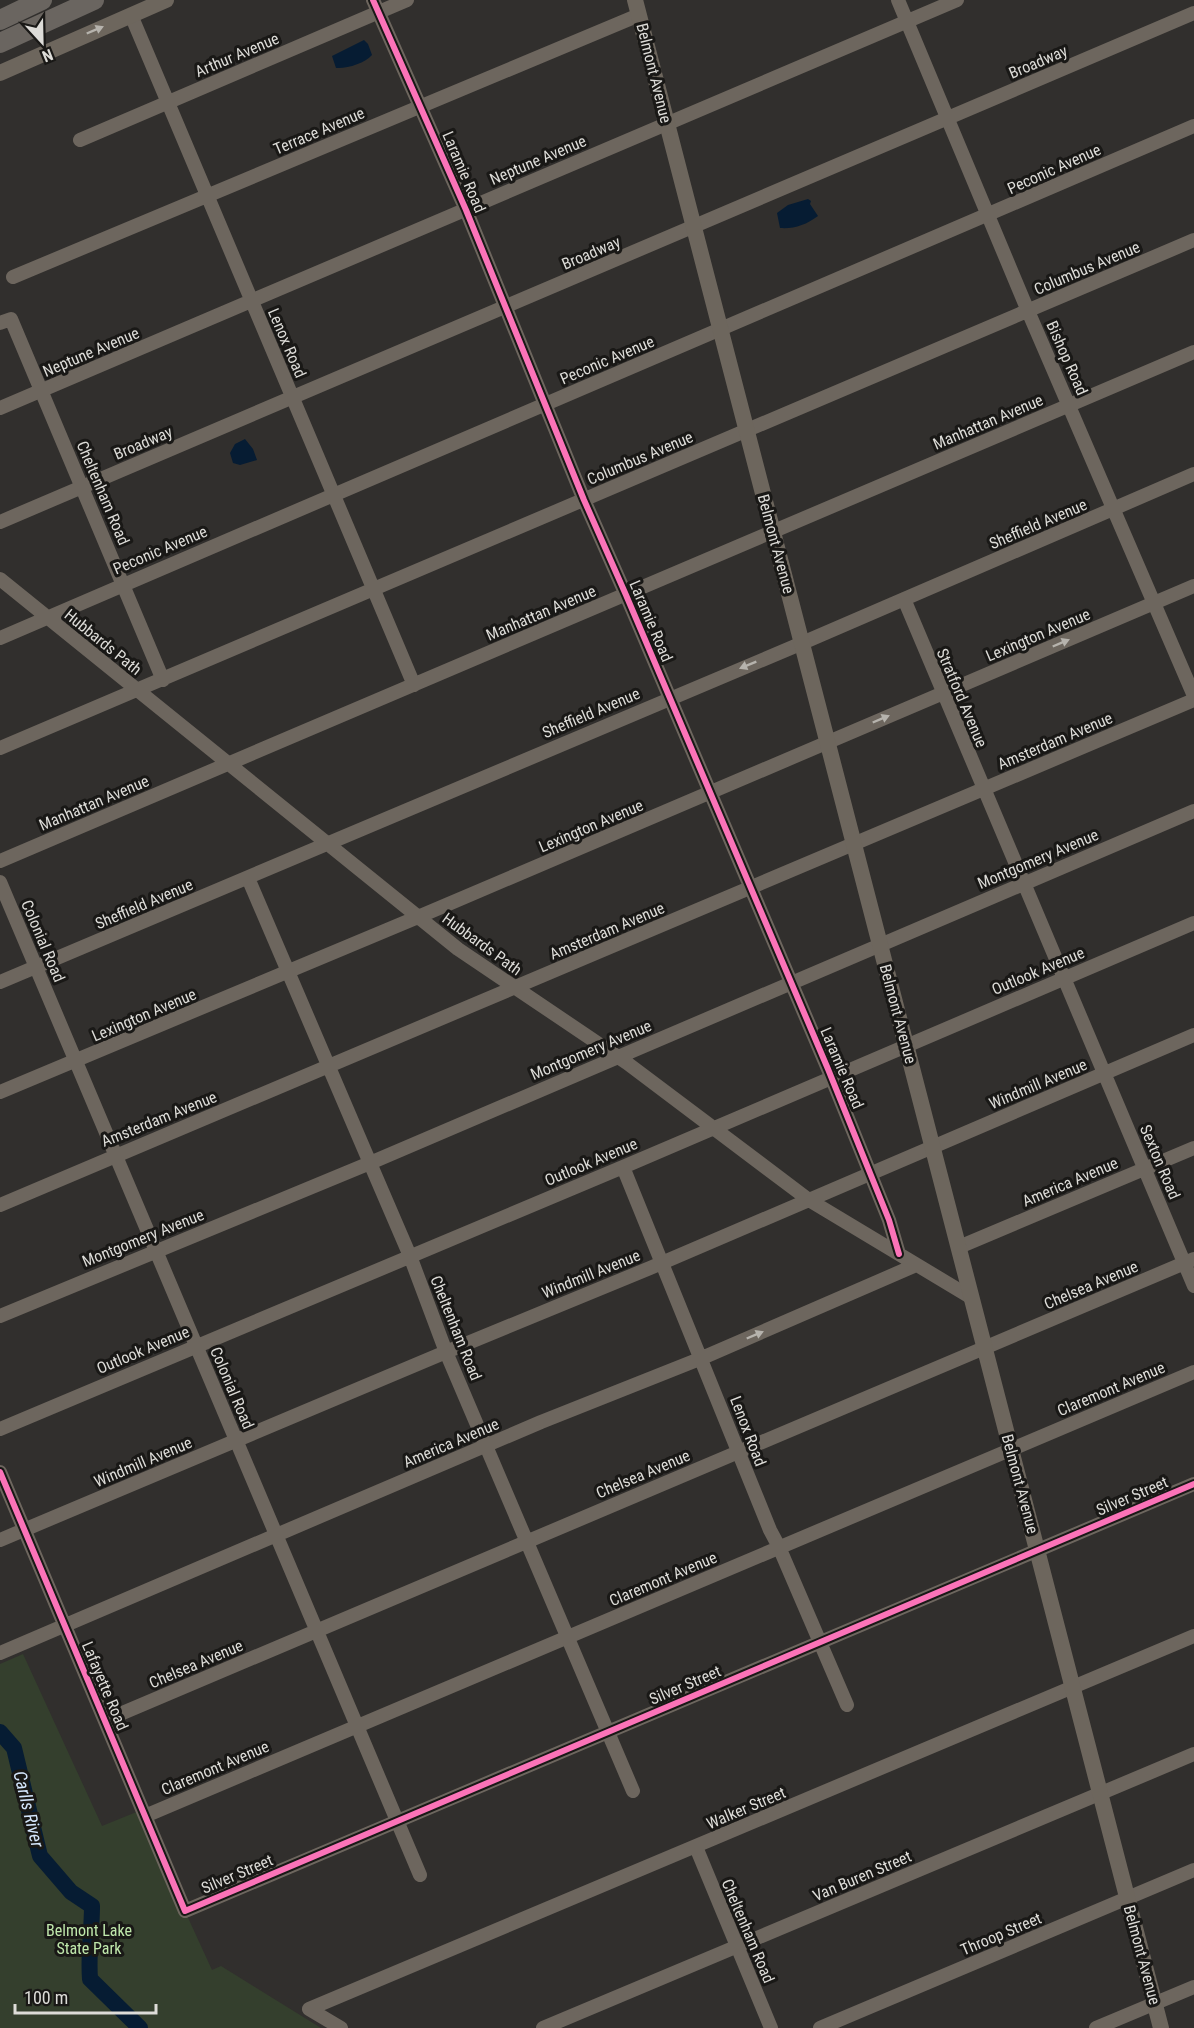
<svg xmlns="http://www.w3.org/2000/svg" width="1194" height="2028" font-family="'Roboto Condensed',sans-serif">
  <rect width="100%" height="100%" fill="#312f2d"/>
  <!-- green -->
  <path fill="#343f2d" d="M23 1654 102 1826 139 1811 212 1970 221 1966 321 2028H0V1664Z"/>
  <!-- water -->
  <path fill="#061c33" d="M364 40 368 44 372 55C365 63 347 69 336 68L332 56Z
    M808 199 811 201 810 204 818 216C806 225 794 229 780 228L777 213 788 205Z
    M245 439 253 449 257 460 240 465 233 463 230 453 235 444Z"/>
  <g fill="none" stroke-linecap="round" stroke-linejoin="round">
    <!-- river -->
    <path stroke="#061c33" stroke-width="16" d="M0 1732 14 1748 40 1856 71 1892 92 1906C92 1930 88 1954 90 1979L140 2028"/>
    <!-- minor -->
    <path stroke="#6d665e" stroke-width="14" d="M373 0 466 210 584 500 626 595 828 1069 889 1220 899 1254
      M898 0 1028 311 1194 696
      M131 15 414 685
      M80 140 407 0
      M13 277 639 15
      M0 323 11 319 163 680
      M0 408 957 0
      M0 522 1194 13
      M0 579 458 949 627 1063 809 1200 972 1298
      M904 599 1194 1286
      M0 638 1194 126
      M0 748 1194 240
      M0 861 1194 352
      M248 878 370 1163 410 1256 446 1352 633 1791
      M0 882 420 1875
      M0 982 793 647 1194 474
      M0 1092 418 917 1194 586
      M623 1167 770 1530 779 1547 847 1705
      M0 1205 1194 700
      M959 1247 1194 1148
      M0 1316 370 1163 1194 811
      M0 1429 623 1167 1194 923
      M0 1472 185 1911 1194 1484
      M0 1540 446 1352 650 1268 1194 1035
      M0 1653 541 1422 702 1358 916 1265
      M106 1720 1194 1259
      M145 1816 1194 1372
      M696 1847 771 2028
      M309 2009 1194 1636
      M309 2009 341 2028
      M543 2028 1194 1754
      M820 2028 1194 1870
      M1096 2028 1194 1987"/>
    <!-- major -->
    <path stroke="#6d665d" stroke-width="16" d="M635 0 1161 2028
      M0 73 166 0"/>
    <!-- highway -->
    <path stroke="#6a6560" stroke-width="20" d="M0 20 42 0
      M0 43 94 0"/>
    <!-- cycleway casing -->
    <g stroke="#191816" stroke-width="10">
      <path id="cycleway" d="M373 0 466 210 584 500 626 595 828 1069 889 1220 899 1254
        M0 1472 185 1911 1194 1484"/>
    </g>
    <!-- cycleway -->
    <use href="#cycleway" stroke="#fb73b8" stroke-width="6"/>
  </g>
  <!-- one-way arrows -->
  <defs><path id="oneway-solid" d="M-6-.8H1V-3.2L6.5 0L1 3.2V.8H-6Z" transform="scale(1.5)"/></defs>
  <g fill="#b6b3ad">
    <use href="#oneway-solid" transform="translate(95 30) rotate(-23)"/>
    <use href="#oneway-solid" transform="translate(1061 643) rotate(-23)"/>
    <use href="#oneway-solid" transform="translate(748 665) rotate(158)"/>
    <use href="#oneway-solid" transform="translate(881 719) rotate(-23)"/>
    <use href="#oneway-solid" transform="translate(755 1335) rotate(-23)"/>
  </g>
  <g text-anchor="middle" dominant-baseline="central" stroke-width="6" stroke-linejoin="round" paint-order="stroke">
    <!-- street labels -->
    <g font-size="16" fill="#dddcd8" stroke="#191816">
      <text transform="translate(237 55) rotate(-23)">Arthur Avenue</text>
      <text transform="translate(1038 62) rotate(-23)">Broadway</text>
      <text transform="translate(654 73) rotate(76)">Belmont Avenue</text>
      <text transform="translate(319 131) rotate(-23)">Terrace Avenue</text>
      <text transform="translate(538 160) rotate(-23)">Neptune Avenue</text>
      <text transform="translate(1054 169) rotate(-24)">Peconic Avenue</text>
      <text transform="translate(464 172) rotate(67)">Laramie Road</text>
      <text transform="translate(591 253) rotate(-23)">Broadway</text>
      <text transform="translate(1087 268) rotate(-23)">Columbus Avenue</text>
      <text transform="translate(287 343) rotate(67)">Lenox Road</text>
      <text transform="translate(91 352) rotate(-23)">Neptune Avenue</text>
      <text transform="translate(1067 358) rotate(66)">Bishop Road</text>
      <text transform="translate(607 360) rotate(-23)">Peconic Avenue</text>
      <text transform="translate(988 422) rotate(-23)">Manhattan Avenue</text>
      <text transform="translate(143 443) rotate(-23)">Broadway</text>
      <text transform="translate(640 458) rotate(-23)">Columbus Avenue</text>
      <text transform="translate(103 493) rotate(67)">Cheltenham Road</text>
      <text transform="translate(1038 524) rotate(-23)">Sheffield Avenue</text>
      <text transform="translate(776 544) rotate(75)">Belmont Avenue</text>
      <text transform="translate(160 550) rotate(-23)">Peconic Avenue</text>
      <text transform="translate(541 613) rotate(-23)">Manhattan Avenue</text>
      <text transform="translate(651 621) rotate(67)">Laramie Road</text>
      <text transform="translate(1038 635) rotate(-23)">Lexington Avenue</text>
      <text transform="translate(103 642) rotate(39)">Hubbards Path</text>
      <text transform="translate(962 698) rotate(67)">Stratford Avenue</text>
      <text transform="translate(591 713) rotate(-23)">Sheffield Avenue</text>
      <text transform="translate(1055 741) rotate(-23)">Amsterdam Avenue</text>
      <text transform="translate(94 803) rotate(-23)">Manhattan Avenue</text>
      <text transform="translate(591 826) rotate(-23)">Lexington Avenue</text>
      <text transform="translate(1038 859) rotate(-23)">Montgomery Avenue</text>
      <text transform="translate(144 904) rotate(-23)">Sheffield Avenue</text>
      <text transform="translate(607 931) rotate(-23)">Amsterdam Avenue</text>
      <text transform="translate(43 941) rotate(67)">Colonial Road</text>
      <text transform="translate(482 944) rotate(36)">Hubbards Path</text>
      <text transform="translate(1038 971) rotate(-23)">Outlook Avenue</text>
      <text transform="translate(898 1014) rotate(75)">Belmont Avenue</text>
      <text transform="translate(144 1015) rotate(-23)">Lexington Avenue</text>
      <text transform="translate(591 1050) rotate(-23)">Montgomery Avenue</text>
      <text transform="translate(842 1068) rotate(67)">Laramie Road</text>
      <text transform="translate(1038 1084) rotate(-23)">Windmill Avenue</text>
      <text transform="translate(159 1119) rotate(-22)">Amsterdam Avenue</text>
      <text transform="translate(591 1162) rotate(-23)">Outlook Avenue</text>
      <text transform="translate(1160 1162) rotate(67)">Sexton Road</text>
      <text transform="translate(1070 1182) rotate(-23)">America Avenue</text>
      <text transform="translate(143 1238) rotate(-22)">Montgomery Avenue</text>
      <text transform="translate(591 1274) rotate(-22)">Windmill Avenue</text>
      <text transform="translate(1091 1285) rotate(-23)">Chelsea Avenue</text>
      <text transform="translate(456 1328) rotate(68)">Cheltenham Road</text>
      <text transform="translate(143 1350) rotate(-23)">Outlook Avenue</text>
      <text transform="translate(232 1388) rotate(67)">Colonial Road</text>
      <text transform="translate(1111 1389) rotate(-23)">Claremont Avenue</text>
      <text transform="translate(748 1431) rotate(69)">Lenox Road</text>
      <text transform="translate(451 1443) rotate(-23)">America Avenue</text>
      <text transform="translate(143 1462) rotate(-23)">Windmill Avenue</text>
      <text transform="translate(643 1474) rotate(-23)">Chelsea Avenue</text>
      <text transform="translate(1020 1484) rotate(75)">Belmont Avenue</text>
      <text transform="translate(1132 1496) rotate(-23)">Silver Street</text>
      <text transform="translate(663 1579) rotate(-23)">Claremont Avenue</text>
      <text transform="translate(196 1664) rotate(-23)">Chelsea Avenue</text>
      <text transform="translate(685 1685) rotate(-23)">Silver Street</text>
      <text transform="translate(105 1686) rotate(67)">Lafayette Road</text>
      <text transform="translate(215 1768) rotate(-23)">Claremont Avenue</text>
      <text transform="translate(746 1808) rotate(-23)">Walker Street</text>
      <text transform="translate(237 1874) rotate(-23)">Silver Street</text>
      <text transform="translate(862 1876) rotate(-23)">Van Buren Street</text>
      <text transform="translate(748 1931) rotate(67)">Cheltenham Road</text>
      <text transform="translate(1001 1934) rotate(-23)">Throop Street</text>
      <text transform="translate(1142 1955) rotate(75)">Belmont Avenue</text>
    </g>
    <!-- park labels -->
    <g font-size="16" fill="#bfe7ab" stroke="#191816">
      <text x="89" y="1930">Belmont Lake<tspan x="89" dy="18">State Park</tspan></text>
    </g>
    <!-- water labels -->
    <g font-size="18" font-style="italic" fill="#d4e6fc" stroke="#191816">
      <text transform="translate(29 1809) rotate(76)">Carlls River</text>
    </g>
  </g>
  <!-- north arrow -->
  <g transform="translate(42 42) rotate(158)" stroke="#191816" stroke-width="4.5" paint-order="stroke">
  <path d="M0-4.5L10 22L0 15L-10 22Z" fill="#dddcd8"/>
  <text y="-9" font-size="16" font-weight="bold" text-anchor="middle" fill="#dddcd8">N</text>
  </g>
  <!-- scale -->
  <path d="M15 2004v9h141v-9" fill="none" stroke="#dddcd8" stroke-width="3"/>
  <text x="24" y="2004" font-size="18" fill="#dddcd8" stroke="#191816" stroke-width="4.5" paint-order="stroke">100 m</text>
</svg>
